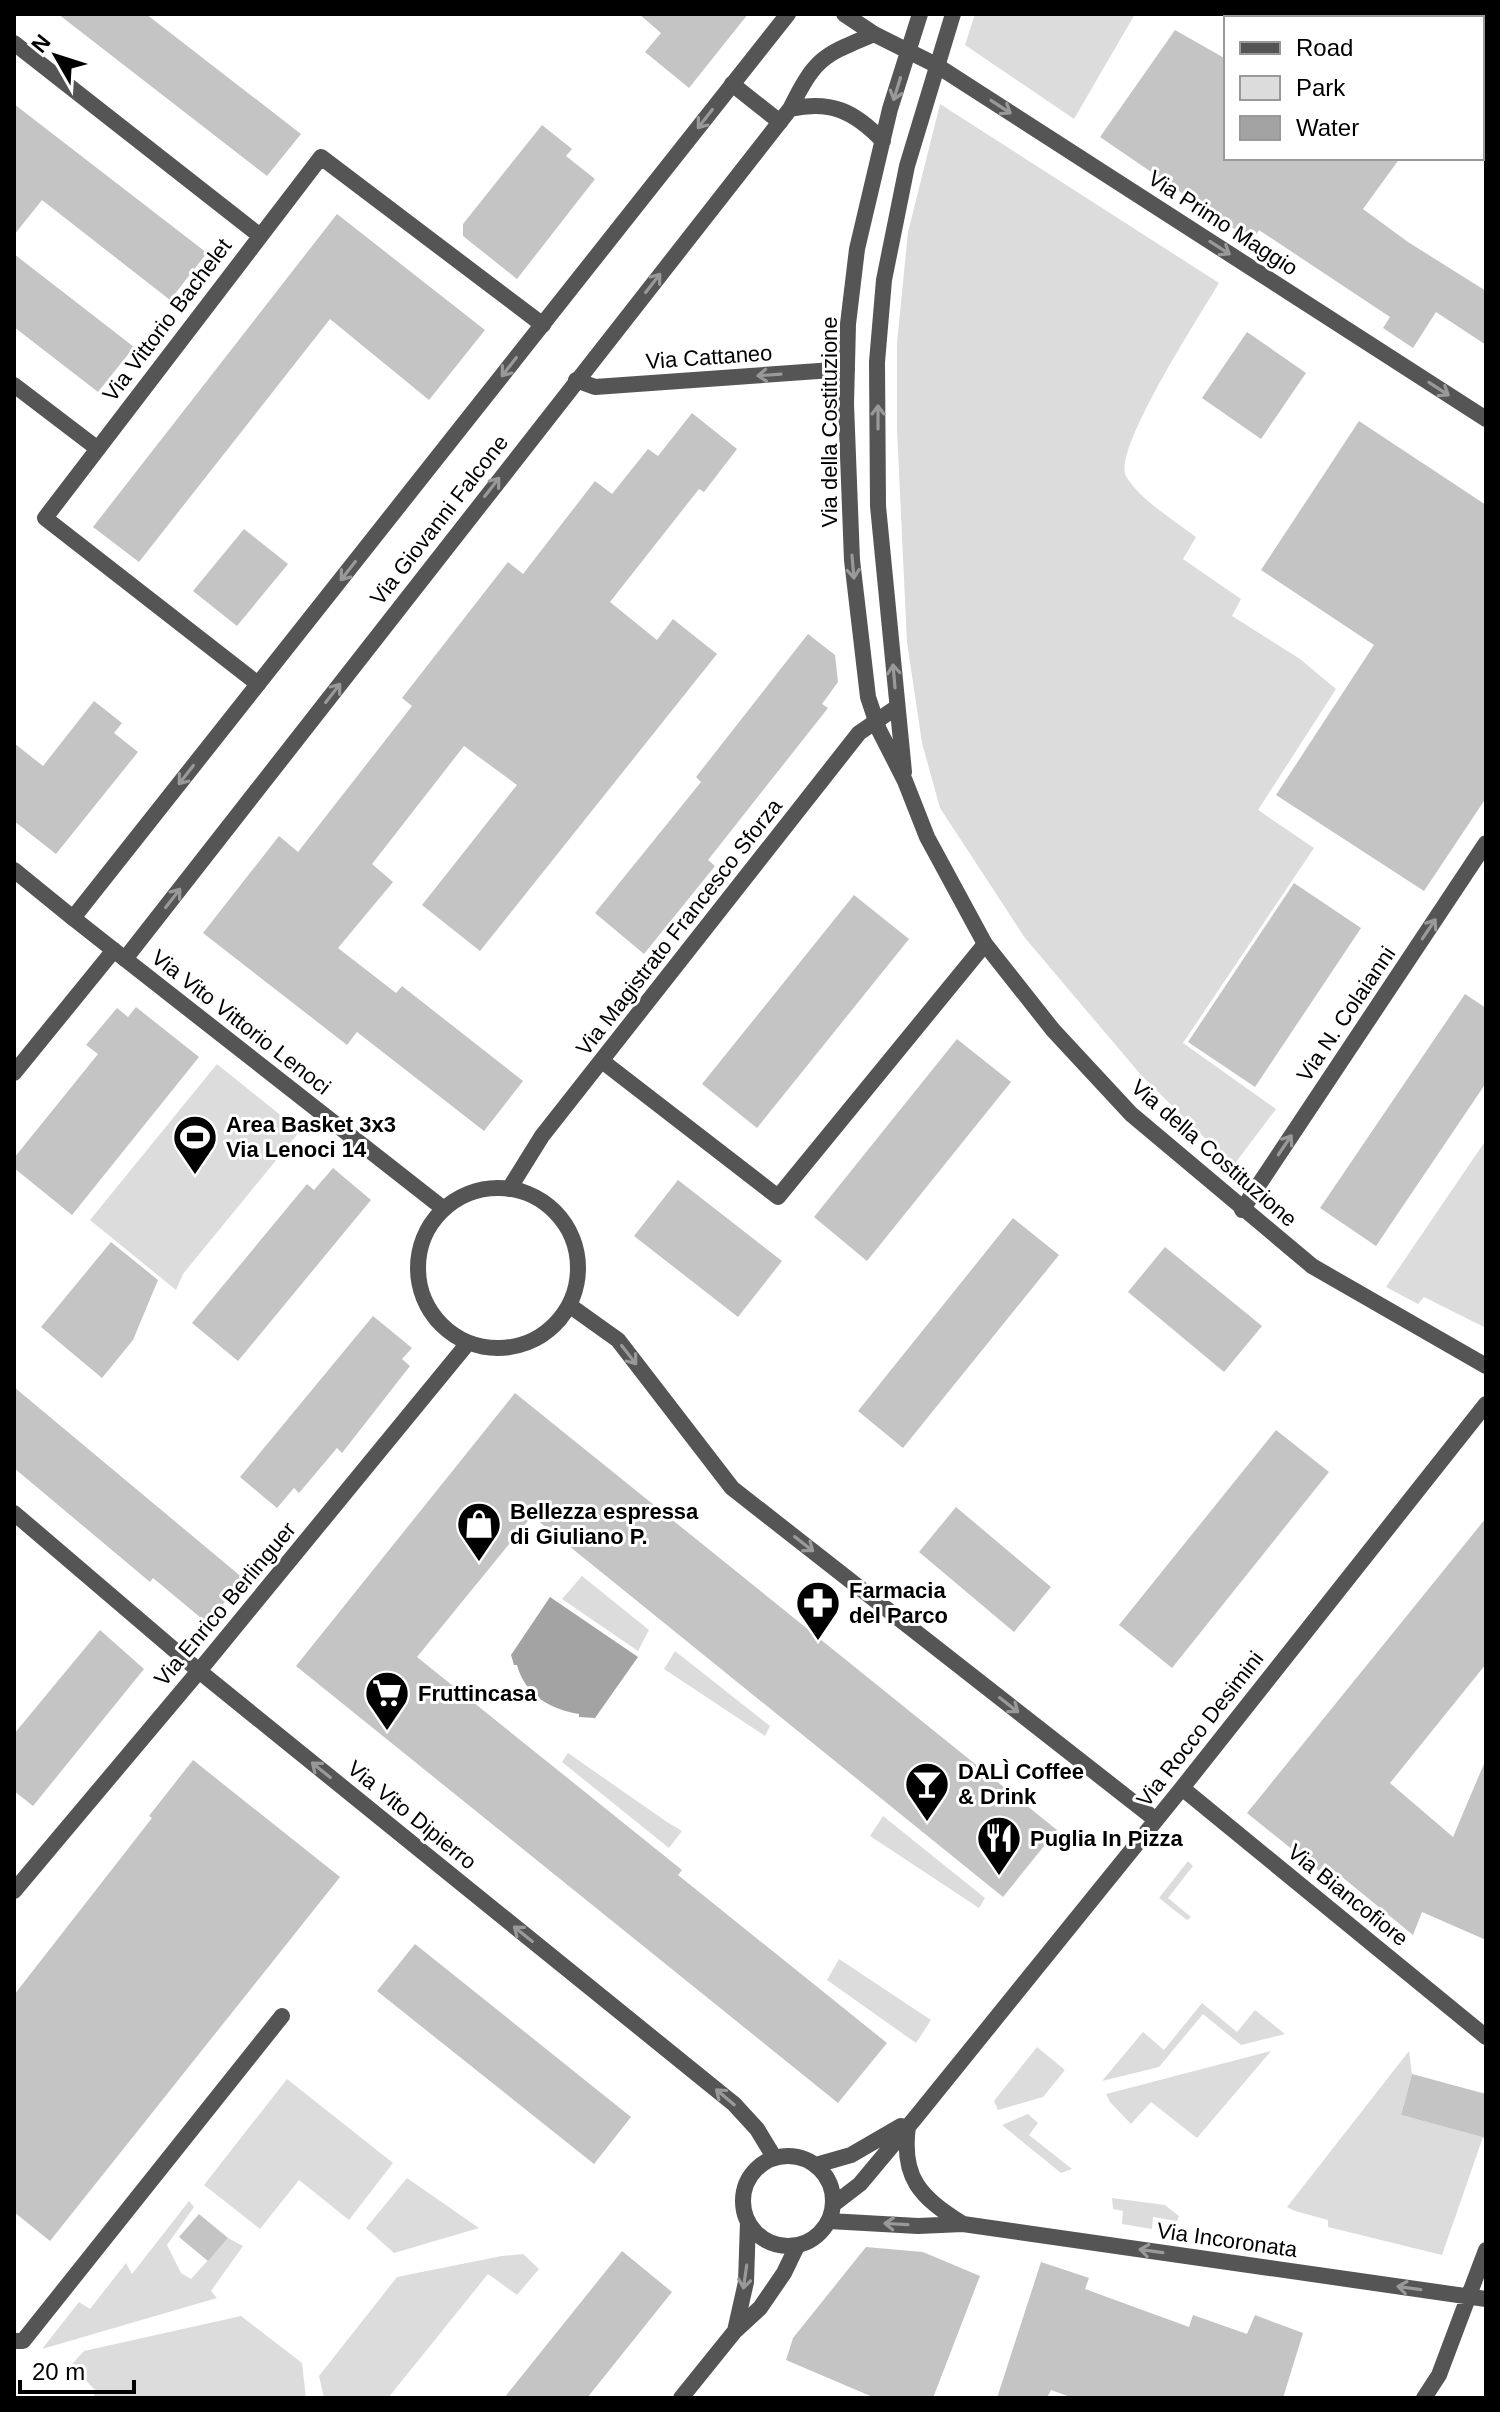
<svg xmlns="http://www.w3.org/2000/svg" width="1500" height="2412" font-family="Arial,sans-serif">
  <rect width="100%" height="100%" fill="#fff"/>
  <!-- green -->
  <path fill="#dcdcdc" d="M975 14H1135L1074 119 965 45Z
    M940 104 1219 283C1202 312 1112 450 1126 476 1138 498 1176 522 1196 537L1183 559 1241 599 1232 616 1300 659 1336 689 1258 810 1314 848 1183 1043 1276 1109 1233 1166 1141 1075 1025 938 940 808 922 743 907 642 897 430V343L908 232Z
    M217 1064 300 1131 183 1274 176 1290 90 1220Z
    M1486 1140V1328L1424 1297 1418 1304 1386 1287Z
    M582 1576 649 1630 638 1651 562 1599Z
    M675 1651 770 1726 765 1736 664 1669Z
    M568 1753 667 1822 682 1831 669 1848 562 1762Z
    M883 1816 985 1898 979 1908 870 1836Z
    M1188 1861 1193 1866 1168 1898 1191 1917 1187 1920 1159 1898Z
    M839 1959 931 2020 916 2043 827 1980Z
    M1202 2003 1237 2032 1255 2010 1285 2034 1241 2045 1203 2014 1159 2067 1102 2081 1143 2032 1164 2050Z
    M1037 2047 1065 2070 1043 2097 998 2110 994 2101Z
    M1271 2051 1197 2138 1151 2102 1131 2124 1110 2102 1106 2094Z
    M1409 2051 1412 2074 1401 2115 1483 2137 1442 2255 1328 2227V2220L1295 2211 1287 2207Z
    M287 2079 393 2163 349 2220 299 2180 260 2229 204 2185Z
    M1028 2114 1038 2123 1029 2135 1072 2169 1061 2173 1002 2125Z
    M407 2178 479 2228 394 2253 366 2228Z
    M1112 2198 1165 2205 1179 2216 1177 2221 1153 2217 1152 2229 1122 2224 1123 2211 1113 2209Z
    M189 2201 194 2207 167 2245 181 2273 191 2279 228 2238 243 2246 211 2291 217 2298 42 2349 79 2302 90 2309 126 2263 132 2274Z
    M523 2254 539 2269 517 2295 488 2274 388 2398H324L319 2376 397 2277 502 2256Z
    M241 2316 302 2363 306 2398H96L94 2396 95 2390 71 2365 84 2351Z"/>
  <!-- water -->
  <path fill="#a3a3a3" d="M550 1597 638 1657 595 1718 579 1717V1714C550 1709 525 1695 517 1665H514L511 1655Z"/>
  <!-- building -->
  <path fill="#c4c4c4" d="M58 14H146L301 134 267 176Z
    M639 14H748L689 88 645 52 661 33Z
    M1175 30 1226 59V158H1400L1363 209 1408 242 1486 291V345L1436 312 1413 348 1383 328 1390 317 1259 230 1252 241 1100 137Z
    M14 104 207 253 170 300 42 200 14 235Z
    M542 125 572 149 566 156 595 179 517 279 463 236V224Z
    M337 214 485 330 429 400 330 319 139 562 93 527Z
    M14 254 134 347 98 392 14 327Z
    M1247 332 1306 373 1261 439 1202 398Z
    M692 413 737 449 704 492 699 489 610 602 657 640 673 619 717 654 480 951 422 905 517 785 464 746 372 864 393 882 338 948 396 993 402 986 523 1081 484 1131 357 1032 347 1045 203 933 279 836 298 852 412 706 402 698 508 562 523 574 595 481 612 494 648 449 658 456Z
    M1359 421 1486 505V798L1424 891 1276 795 1374 645 1261 570Z
    M244 529 288 564 237 626 193 591Z
    M808 634 835 655 838 682 822 704 828 708 708 860 715 866 644 954 595 913 701 782 696 777Z
    M94 701 122 723 114 733 138 752 56 854 14 821V743L43 766Z
    M1294 883 1361 928 1255 1087 1188 1042Z
    M854 895 909 939 757 1128 702 1084Z
    M1465 994 1486 1008V1083L1376 1246 1320 1208Z
    M136 1007 199 1057 72 1215 14 1168V1158L98 1054 86 1045 117 1008 128 1017Z
    M957 1039 1011 1082 867 1261 814 1217Z
    M333 1168 371 1200 238 1361 192 1323 307 1184 314 1190Z
    M678 1180 782 1261 738 1317 634 1236Z
    M1013 1218 1059 1255 903 1448 858 1411Z
    M111 1242 158 1280 133 1340 102 1378 41 1327Z
    M1165 1247 1262 1326 1224 1372 1128 1292Z
    M373 1316 412 1348 402 1359 410 1366 342 1453 337 1448 299 1493 294 1488 277 1508 240 1477Z
    M14 1387 244 1579 207 1623 153 1578 150 1582 14 1468Z
    M515 1393 1057 1830 1003 1897 532 1516 417 1657 682 1870 678 1875 887 2043 838 2103 296 1666Z
    M1276 1430 1329 1472 1172 1668 1119 1625Z
    M956 1507 1051 1587 1014 1632 919 1552Z
    M1486 1518V1664L1390 1783 1453 1837 1486 1759V1940L1422 1912 1413 1935 1325 1863 1319 1871 1247 1813Z
    M100 1630 144 1669 33 1806 14 1791V1734Z
    M193 1760 340 1877 50 2241 14 2212V1995L152 1818 149 1816Z
    M415 1944 631 2117 594 2164 377 1991Z
    M1412 2074 1486 2094V2138L1401 2115Z
    M199 2214 228 2238 208 2261 179 2237Z
    M866 2247 923 2252 980 2276 933 2398H875L786 2360 793 2338Z
    M622 2251 672 2292 587 2398H504Z
    M1041 2262 1089 2278 1085 2289 1189 2327 1193 2315 1247 2334 1255 2315 1303 2333 1283 2398H1073L1051 2390 1047 2398H997Z"/>
  <g fill="none" stroke-linecap="round" stroke-linejoin="round">
    <!-- minor -->
    <path stroke="#555" stroke-width="16" d="M14 43 259 235
      M936 65 1486 419
      M732 84 780 122
      M576 380 595 387 847 369
      M14 385 98 449
      M258 684 45 518 321 157 543 325
      M14 870 73 918
      M125 959 444 1209
      M602 1061 778 1197 985 944
      M418 1268a80 80 0 1 1 160 0a80 80 0 1 1-160 0Z
      M509 1189 542 1136 859 733 897 707
      M1242 1210 1486 843
      M569 1305 618 1340 732 1488 1156 1820
      M14 1513 199 1671 734 2104 757 2129 774 2157
      M1182 1788 1486 2037
      M14 1891 199 1671 468 1343
      M908 2126C901 2178 920 2197 963 2224
      M743 2201a45 45 0 1 1 90 0a45 45 0 1 1-90 0Z
      M816 2165 851 2155 901 2126
      M834 2204 860 2184 916 2117 1182 1788 1486 1404
      M829 2221 918 2226 963 2224 1486 2299
      M735 2331 746 2282 748 2221
      M14 2341H23L282 2016
      M681 2398 735 2331 760 2308 784 2273 797 2246
      M1424 2398 1439 2375 1486 2250"/>
    <!-- tertiary -->
    <path stroke="#555" stroke-width="16" d="M788 14 73 918 125 959 790 109C831 100 854 111 883 141
      M844 14 874 34 936 65
      M920 14 890 109 857 249 848 324 846 404 852 560 868 697 879 730 905 781 927 837 985 944 1053 1030 1131 1114 1312 1266 1486 1366
      M790 109C816 57 822 56 874 34
      M904 772 878 506 877 362 884 280 907 166 953 14
      M14 1073 114 950"/>
  </g>
  <!-- one-way arrows -->
  <defs><path id="oneway-shaft" d="M-6 0H5M1.5-3L5.5 0L1.5 3" fill="none" stroke-width="1.6" stroke-linecap="round" stroke-linejoin="round" transform="scale(2)"/></defs>
  <g stroke="#999">
    <use href="#oneway-shaft" transform="translate(897 89) rotate(107)"/>
    <use href="#oneway-shaft" transform="translate(1001 107) rotate(33)"/>
    <use href="#oneway-shaft" transform="translate(705 119) rotate(128)"/>
    <use href="#oneway-shaft" transform="translate(1220 248) rotate(33)"/>
    <use href="#oneway-shaft" transform="translate(653 283) rotate(-52)"/>
    <use href="#oneway-shaft" transform="translate(509 367) rotate(128)"/>
    <use href="#oneway-shaft" transform="translate(769 375) rotate(176)"/>
    <use href="#oneway-shaft" transform="translate(1439 389) rotate(33)"/>
    <use href="#oneway-shaft" transform="translate(878 417) rotate(-90)"/>
    <use href="#oneway-shaft" transform="translate(492 487) rotate(-52)"/>
    <use href="#oneway-shaft" transform="translate(853 567) rotate(85)"/>
    <use href="#oneway-shaft" transform="translate(348 571) rotate(128)"/>
    <use href="#oneway-shaft" transform="translate(894 676) rotate(-95)"/>
    <use href="#oneway-shaft" transform="translate(333 693) rotate(-52)"/>
    <use href="#oneway-shaft" transform="translate(186 775) rotate(128)"/>
    <use href="#oneway-shaft" transform="translate(173 898) rotate(-52)"/>
    <use href="#oneway-shaft" transform="translate(1429 929) rotate(-56)"/>
    <use href="#oneway-shaft" transform="translate(1285 1145) rotate(-56)"/>
    <use href="#oneway-shaft" transform="translate(629 1355) rotate(52)"/>
    <use href="#oneway-shaft" transform="translate(804 1544) rotate(38)"/>
    <use href="#oneway-shaft" transform="translate(1009 1705) rotate(38)"/>
    <use href="#oneway-shaft" transform="translate(321 1770) rotate(-141)"/>
    <use href="#oneway-shaft" transform="translate(523 1934) rotate(-141)"/>
    <use href="#oneway-shaft" transform="translate(725 2097) rotate(-140)"/>
    <use href="#oneway-shaft" transform="translate(896 2224) rotate(-177)"/>
    <use href="#oneway-shaft" transform="translate(1151 2251) rotate(-172)"/>
    <use href="#oneway-shaft" transform="translate(745 2277) rotate(98)"/>
    <use href="#oneway-shaft" transform="translate(1409 2288) rotate(-172)"/>
  </g>
  <!-- icons -->
  <defs>
    <g id="stadium-pin" transform="scale(2.3)"><path d="M0 17L-7.5 6A9.5 9.5 0 1 1 7.5 6Z" fill="#000" stroke="#fff"/><path d="M0-5a6.5 5 0 1 0 0 10a6.5 5 0 1 0 0-10ZM-3.5-1.8h7v3.6h-7Z" fill="#fff"/></g>
    <g id="shop-pin" transform="scale(2.3)"><path d="M0 17L-7.5 6A9.5 9.5 0 1 1 7.5 6Z" fill="#000" stroke="#fff"/><path d="M-5-2.5h2.3a2.7 3.5 0 0 1 5.4 0H5L5.5 6h-11ZM-1.5-2.5h3a1.5 2.3 0 0 0-3 0Z" fill="#fff"/></g>
    <g id="pharmacy-pin" transform="scale(2.3)"><path d="M0 17L-7.5 6A9.5 9.5 0 1 1 7.5 6Z" fill="#000" stroke="#fff"/><path d="M-2-6h4v4h4v4h-4v4h-4v-4h-4v-4h4Z" fill="#fff"/></g>
    <g id="supermarket-pin" transform="scale(2.3)"><path d="M0 17L-7.5 6A9.5 9.5 0 1 1 7.5 6Z" fill="#000" stroke="#fff"/><path d="M-6-5.5h2.5l.6 2H6L4.5 2H-2.5L-4.4-4H-6ZM-1.5 3.2a1.3 1.3 0 1 0 .1 0ZM3 3.2a1.3 1.3 0 1 0 .1 0Z" fill="#fff"/></g>
    <g id="bar-pin" transform="scale(2.3)"><path d="M0 17L-7.5 6A9.5 9.5 0 1 1 7.5 6Z" fill="#000" stroke="#fff"/><path d="M-6-5H6L.8 .8V4.5H3.5V6h-7V4.5H-.8V.8Z" fill="#fff"/></g>
    <g id="restaurant-pin" transform="scale(2.3)"><path d="M0 17L-7.5 6A9.5 9.5 0 1 1 7.5 6Z" fill="#000" stroke="#fff"/><path d="M-5-6h1v4h1v-4h1v4h1v-4h1v5L-1.5 .5V6h-2V.5L-5-1ZM5-6V6H3V1.5H1.5Q1.5-4 5-6Z" fill="#fff"/></g>
  </defs>
  <g fill-rule="evenodd">
    <use href="#stadium-pin" x="195" y="1137"/>
    <use href="#shop-pin" x="479" y="1524"/>
    <use href="#pharmacy-pin" x="818" y="1603"/>
    <use href="#supermarket-pin" x="387" y="1693"/>
    <use href="#bar-pin" x="927" y="1784"/>
    <use href="#restaurant-pin" x="999" y="1838"/>
  </g>
  <g text-anchor="middle" dominant-baseline="central" stroke-width="6" stroke-linejoin="round" paint-order="stroke">
    <!-- street labels -->
    <g font-size="22" fill="#000" stroke="#fff">
      <text transform="translate(1223 223) rotate(33)">Via Primo Maggio</text>
      <text transform="translate(167 320) rotate(-53)">Via Vittorio Bachelet</text>
      <text transform="translate(709 357) rotate(-4)">Via Cattaneo</text>
      <text transform="translate(829 422) rotate(-90)">Via della Costituzione</text>
      <text transform="translate(439 520) rotate(-52)">Via Giovanni Falcone</text>
      <text transform="translate(679 927) rotate(-52)">Via Magistrato Francesco Sforza</text>
      <text transform="translate(1346 1014) rotate(-56)">Via N. Colaianni</text>
      <text transform="translate(241 1022) rotate(38)">Via Vito Vittorio Lenoci</text>
      <text transform="translate(1214 1153) rotate(41)">Via della Costituzione</text>
      <text transform="translate(225 1604) rotate(-50)">Via Enrico Berlinguer</text>
      <text transform="translate(1200 1729) rotate(-52)">Via Rocco Desimini</text>
      <text transform="translate(412 1815) rotate(39)">Via Vito Dipierro</text>
      <text transform="translate(1348 1895) rotate(39)">Via Biancofiore</text>
      <text transform="translate(1227 2240) rotate(8)">Via Incoronata</text>
    </g>
    <!-- poi labels -->
    <g font-size="22" font-weight="bold" fill="#000" stroke="#fff" text-anchor="start">
      <text x="226" y="1124">Area Basket 3x3<tspan x="226" dy="25">Via Lenoci 14</tspan></text>
      <text x="510" y="1511">Bellezza espressa<tspan x="510" dy="25">di Giuliano P.</tspan></text>
      <text x="849" y="1590">Farmacia<tspan x="849" dy="25">del Parco</tspan></text>
      <text x="418" y="1693">Fruttincasa</text>
      <text x="958" y="1771">DALÌ Coffee<tspan x="958" dy="25">&amp; Drink</tspan></text>
      <text x="1030" y="1838">Puglia In Pizza</text>
    </g>
  </g>
  <!-- border -->
  <rect width="1500" height="2412" fill="none" stroke="#000000" stroke-width="32"/>
  <!-- legend -->
  <rect x="1224" y="16" width="260" height="144" fill="#ffffff" stroke="#999999" stroke-width="2"/>
  <rect x="1240" y="42" width="40" height="12" fill="#555555" stroke="#999999" stroke-width="2"/>
  <text x="1296" y="56" font-size="24" fill="#000000">Road</text>
  <rect x="1240" y="76" width="40" height="24" fill="#dcdcdc" stroke="#999999" stroke-width="2"/>
  <text x="1296" y="96" font-size="24" fill="#000000">Park</text>
  <rect x="1240" y="116" width="40" height="24" fill="#a3a3a3" stroke="#999999" stroke-width="2"/>
  <text x="1296" y="136" font-size="24" fill="#000000">Water</text>
  <!-- north arrow -->
  <g transform="translate(56 56) rotate(309)" stroke="#ffffff" stroke-width="6" paint-order="stroke">
  <path d="M0-6L14 30L0 20L-14 30Z" fill="#000000"/>
  <text y="-12" font-size="22" font-weight="bold" text-anchor="middle" fill="#000000">N</text>
  </g>
  <!-- scale -->
  <path d="M20 2380v12h114v-12" fill="none" stroke="#000000" stroke-width="4"/>
  <text x="32" y="2380" font-size="24" fill="#000000" stroke="#ffffff" stroke-width="6" paint-order="stroke">20 m</text>
</svg>
